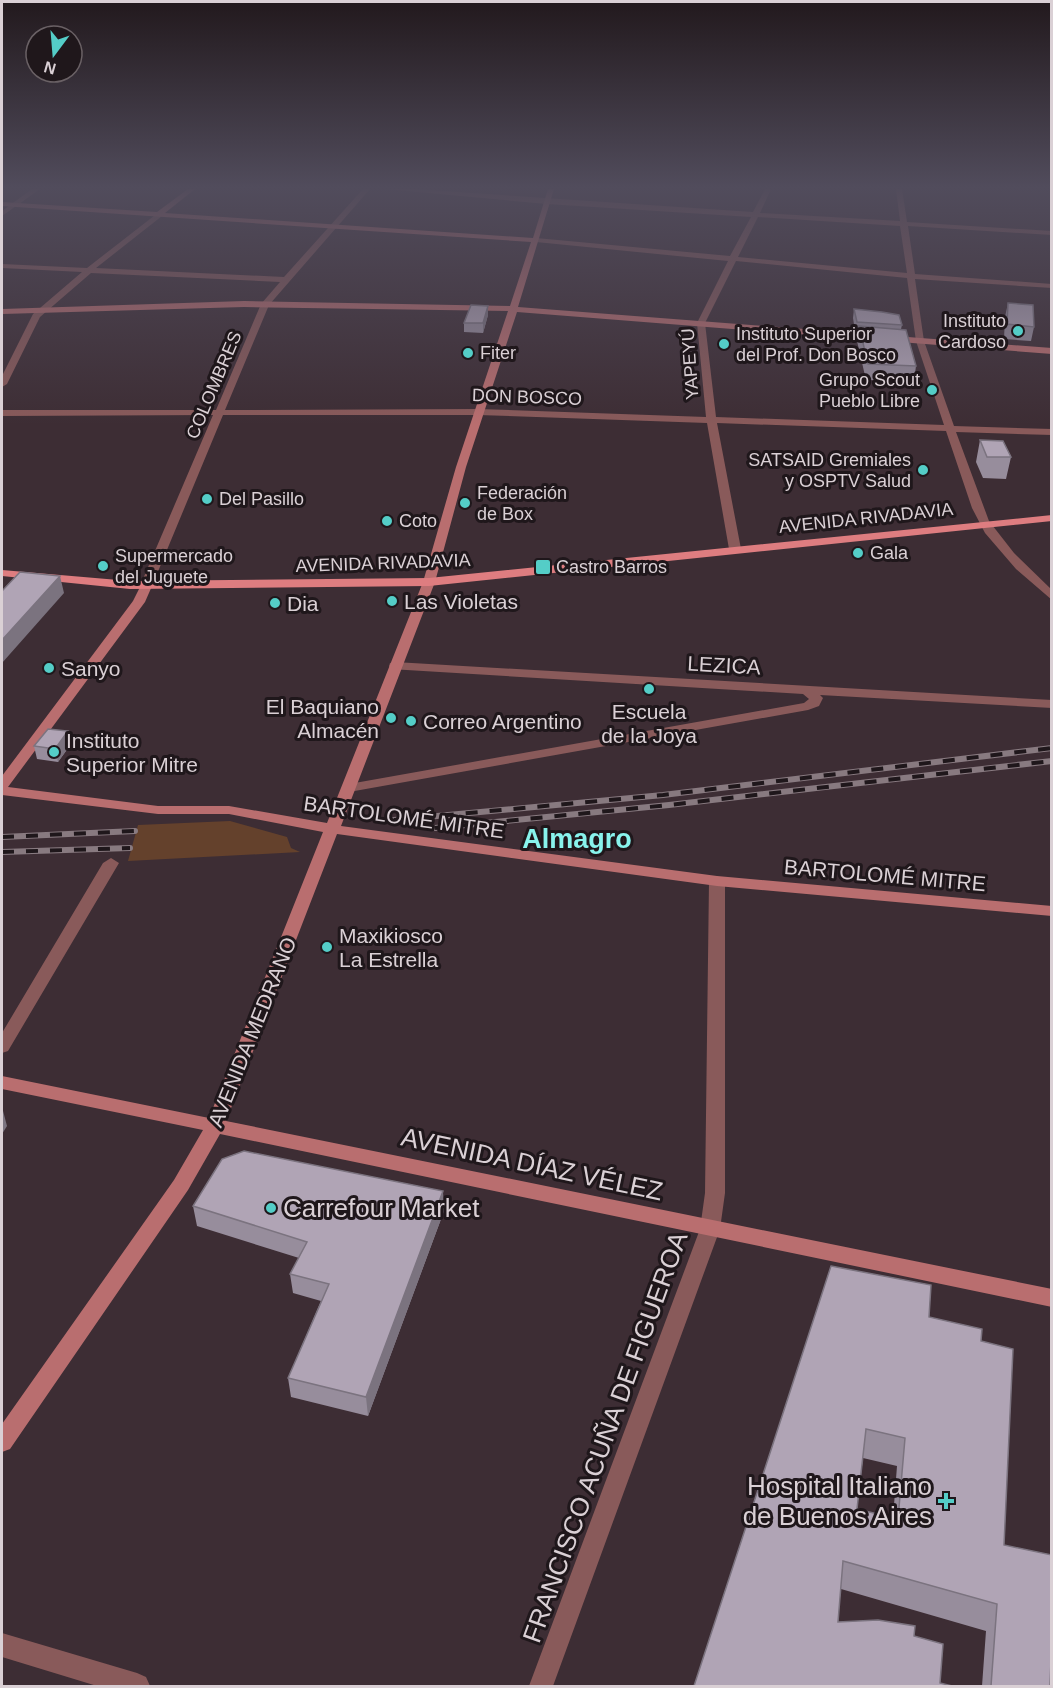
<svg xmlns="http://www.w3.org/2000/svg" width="1053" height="1688" font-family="Helvetica,sans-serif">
  <rect width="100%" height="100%" fill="#3d2d34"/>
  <!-- green -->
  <path fill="#64412c" d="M230 821 287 837 291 848 300 852 128 861 138 825Z"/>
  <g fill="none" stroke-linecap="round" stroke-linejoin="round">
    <!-- street -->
    <path fill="#895a5a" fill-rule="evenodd" d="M32 189H40L2 216V211Z
      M363 189H370L269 305 225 410 478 409 706 417 697 323 728 261 536 242 532 240 536 238 730 256 751 217 547 204 385 189H414L753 212 765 189H771L760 213 900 221 896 189H902L907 222 1052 231V235L908 226 915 274 1052 284V288L915 279 924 341 954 426 1052 429V435L956 432 989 521 1014 553 1052 590V600L1016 569 985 533 972 508 946 431 717 423 741 549 735 552 729 549 707 423 478 415H223L152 586 150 589H142L140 586 213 415 2 416V410H216L261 304 280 282 91 273 40 317 7 384 2 387V376L33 314 82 272 2 268V264L87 268 159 212 162 216 96 268 284 277ZM758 217 900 226 907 273 738 257ZM736 261 907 278 916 341 944 425 716 417 705 323Z
      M395 662 1052 700V708L820 695 823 698 819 706 808 710 349 792 344 791 342 788 349 784 804 703 809 699 803 694 390 669 389 666 390 663Z
      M111 858 119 863 8 1051 2 1053V1033L103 863Z
      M717 876 725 881V1193L720 1229 553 1686H529L700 1229 705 1193 709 881Z
      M2 1633 137 1673 146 1677 150 1686H97L2 1657Z"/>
    <!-- secondary -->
    <path fill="#b96e6f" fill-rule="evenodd" d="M188 189H195L165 213 533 238 548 189H554L518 307 1052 348V354L517 312 466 467 435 582 341 826 717 876 1052 906V916L717 886 337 834 226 1121 1052 1289V1307L220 1134 188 1190 10 1449 2 1452V1424L174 1180 203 1130 2 1089V1076L209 1118 323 832 229 814H158L2 795V776L133 601 142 583 146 582 152 586 145 602 8 787 158 806H229L327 823 423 582 456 467 508 311 244 307 2 314V309L244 301 510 306 531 242 2 206V202L157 212Z"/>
    <!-- primary -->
    <path fill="#de7d80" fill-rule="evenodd" d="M1052 515V521L429 586 130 589 2 576V570L130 581 429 578Z"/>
    <!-- rail casing -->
    <g stroke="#887a80" stroke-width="6">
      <path id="rail" d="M394 820 663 795 1052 748
        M435 828 669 805 1052 761
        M2 837 135 831
        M2 852 130 848"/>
    </g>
    <!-- rail -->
    <use href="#rail" stroke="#1f171b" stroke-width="4" stroke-dasharray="12" stroke-linecap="butt"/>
  </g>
  <!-- wall -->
  <path fill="#978d9c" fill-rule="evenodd" d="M1008 303 1034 327 1031 341 1004 339 1005 317Z
    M488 306V315L483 333 464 332V323Z
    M854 309 902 325 901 329 916 366 914 381 866 380 857 341 859 331H855L853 318Z
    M980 440 1011 457 1006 479 983 478 976 462Z
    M68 731 71 744 58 762 37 759 34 746Z
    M193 1206 444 1211 368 1416 291 1397 288 1378 321 1301 293 1293 290 1274 299 1258 197 1226Z
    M929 1317 981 1341 1004 1545 1050 1686H982L986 1631 841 1589 694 1686ZM863 1458 897 1466 893 1518 857 1509Z"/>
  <!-- shaded-wall -->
  <path fill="#7b737f" d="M488 306V315L483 333V323Z
    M60 576 64 593 2 663V640Z
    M68 731 71 744 58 762 55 749Z
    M2 1107 7 1126 2 1134Z
    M443 1191 444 1211 368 1416 366 1397Z"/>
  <!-- building -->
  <path fill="#b0a4b5" stroke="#7b737f" stroke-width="1.5" fill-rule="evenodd" d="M1008 303 1033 305 1034 327 1007 324Z
    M471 305 488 306 483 323H464Z
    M854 309 882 312 899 315 902 325 857 322Z
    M859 326 906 330 916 366 868 364Z
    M980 440 1003 441 1011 457H987Z
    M20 572 60 576 2 640V591Z
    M48 729 68 731 55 749 34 746Z
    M244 1151 443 1191 366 1397 288 1378 329 1284 290 1274 307 1242 193 1206 222 1159Z
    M831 1266 931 1285 929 1317 982 1329 981 1341 1013 1349 1004 1545 1052 1555V1635L1050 1686H991L997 1604 843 1561 838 1622 878 1620 915 1626 914 1636 943 1644 940 1683 952 1686H694ZM866 1429 905 1438 898 1519 857 1509Z"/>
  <!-- sky -->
  <linearGradient id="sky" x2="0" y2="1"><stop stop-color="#22191d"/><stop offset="0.44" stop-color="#514c5c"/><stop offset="1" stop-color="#514c5c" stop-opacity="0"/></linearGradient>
  <rect width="1053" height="425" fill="url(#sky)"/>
  <!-- markers -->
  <g fill="#54cdc7" stroke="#1f171b" stroke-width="2">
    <circle cx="1018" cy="331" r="6"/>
    <circle cx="724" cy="344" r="6"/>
    <circle cx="468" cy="353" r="6"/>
    <circle cx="932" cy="390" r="6"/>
    <circle cx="923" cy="470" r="6"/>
    <circle cx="207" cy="499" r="6"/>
    <circle cx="465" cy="503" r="6"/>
    <circle cx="387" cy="521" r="6"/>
    <circle cx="858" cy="553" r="6"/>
    <circle cx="103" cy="566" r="6"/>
    <rect x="535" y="559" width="16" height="16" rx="3"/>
    <circle cx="392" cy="601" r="6"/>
    <circle cx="275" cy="603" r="6"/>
    <circle cx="49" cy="668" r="6"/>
    <circle cx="649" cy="689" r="6"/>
    <circle cx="391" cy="718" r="6"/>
    <circle cx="411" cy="721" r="6"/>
    <circle cx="54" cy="752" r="6"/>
    <circle cx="327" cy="947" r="6"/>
    <circle cx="271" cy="1208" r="6"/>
    <path d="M943 1492h6v6h6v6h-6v6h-6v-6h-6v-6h6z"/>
  </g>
  <g text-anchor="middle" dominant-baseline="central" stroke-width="6" stroke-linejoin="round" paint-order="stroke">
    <!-- far-poi labels -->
    <g font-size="18" fill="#dad0d5" stroke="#1f171b" text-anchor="start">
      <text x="1006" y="321" text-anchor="end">Instituto<tspan x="1006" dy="21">Cardoso</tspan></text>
      <text x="736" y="334">Instituto Superior<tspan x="736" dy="21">del Prof. Don Bosco</tspan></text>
      <text x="480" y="353">Fiter</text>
      <text x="920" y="380" text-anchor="end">Grupo Scout<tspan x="920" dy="21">Pueblo Libre</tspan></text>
      <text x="911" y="460" text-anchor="end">SATSAID Gremiales<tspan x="911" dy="21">y OSPTV Salud</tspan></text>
      <text x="477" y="493">Federación<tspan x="477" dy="21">de Box</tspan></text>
      <text x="219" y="499">Del Pasillo</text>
      <text x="399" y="521">Coto</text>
      <text x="870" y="553">Gala</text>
      <text x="115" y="556">Supermercado<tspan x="115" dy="21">del Juguete</tspan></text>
      <text x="556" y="567">Castro Barros</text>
    </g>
    <!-- far-street labels -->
    <g font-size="18" fill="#dad0d5" stroke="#1f171b">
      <text transform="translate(690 364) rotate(-94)">YAPEYÚ</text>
      <text transform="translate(214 385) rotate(-67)">COLOMBRES</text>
      <text transform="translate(527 397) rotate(2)">DON BOSCO</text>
      <text transform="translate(866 518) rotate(-6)">AVENIDA RIVADAVIA</text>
      <text transform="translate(383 563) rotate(-2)">AVENIDA RIVADAVIA</text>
    </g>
    <!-- poi labels -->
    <g font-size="21" fill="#dad0d5" stroke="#1f171b" text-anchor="start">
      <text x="404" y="601">Las Violetas</text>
      <text x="287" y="603">Dia</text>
      <text x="61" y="668">Sanyo</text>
      <text x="379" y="706" text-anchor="end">El Baquiano<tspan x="379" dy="24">Almacén</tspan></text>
      <text x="649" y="711" text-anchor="middle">Escuela<tspan x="649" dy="24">de la Joya</tspan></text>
      <text x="423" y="721">Correo Argentino</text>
      <text x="66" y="740">Instituto<tspan x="66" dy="24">Superior Mitre</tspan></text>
      <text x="339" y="935">Maxikiosco<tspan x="339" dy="24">La Estrella</tspan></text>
    </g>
    <!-- street labels -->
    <g font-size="21" fill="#dad0d5" stroke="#1f171b">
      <text transform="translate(724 665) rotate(3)">LEZICA</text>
      <text transform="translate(404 817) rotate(8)">BARTOLOMÉ MITRE</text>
      <text transform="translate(885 875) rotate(5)">BARTOLOMÉ MITRE</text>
      <text transform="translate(252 1032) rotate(-68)">AVENIDA MEDRANO</text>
    </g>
    <!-- near-street labels -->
    <g font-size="26" fill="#dad0d5" stroke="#1f171b">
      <text transform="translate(532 1164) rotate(12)">AVENIDA DÍAZ VÉLEZ</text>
      <text transform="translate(605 1437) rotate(-70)">FRANCISCO ACUÑA DE FIGUEROA</text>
    </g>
    <!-- near-poi labels -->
    <g font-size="26" fill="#dad0d5" stroke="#1f171b" text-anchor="start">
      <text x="283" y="1208">Carrefour Market</text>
      <text x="932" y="1486" text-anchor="end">Hospital Italiano<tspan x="932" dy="30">de Buenos Aires</tspan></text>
    </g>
    <!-- district labels -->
    <g font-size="27" font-weight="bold" fill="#88f3ec" stroke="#1f171b">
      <text x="577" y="839">Almagro</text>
    </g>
  </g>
  <!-- border -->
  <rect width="1053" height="1688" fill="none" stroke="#dad0d5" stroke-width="6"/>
  <!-- north arrow -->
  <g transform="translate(54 54) rotate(196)"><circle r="28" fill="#1f171b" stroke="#6a6165" stroke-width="1.5"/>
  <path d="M0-4.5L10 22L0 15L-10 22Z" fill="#54cdc7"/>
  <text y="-9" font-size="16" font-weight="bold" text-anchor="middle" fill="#dad0d5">N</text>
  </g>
</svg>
